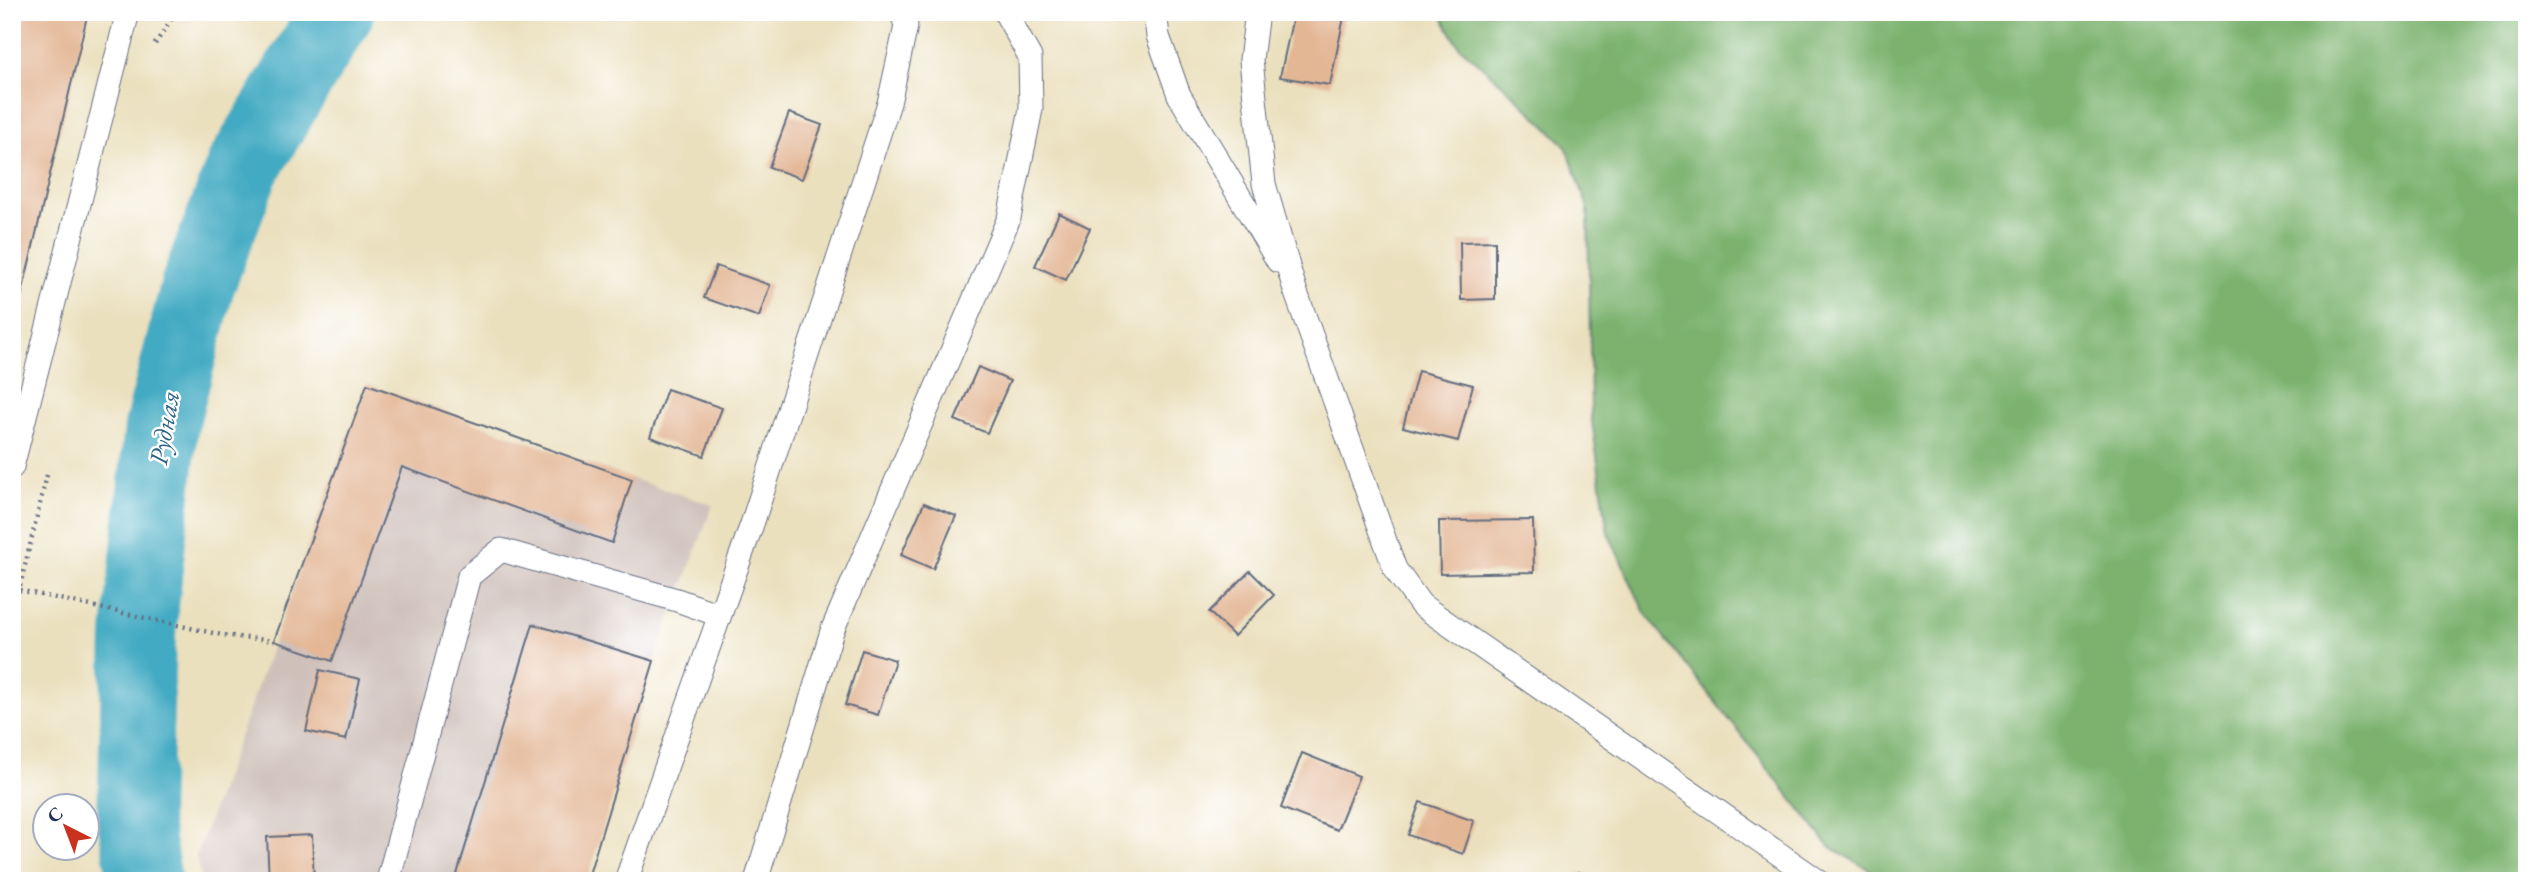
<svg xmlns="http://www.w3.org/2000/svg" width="2539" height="893" font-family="'EB Garamond',serif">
  <rect width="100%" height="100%" fill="#fff"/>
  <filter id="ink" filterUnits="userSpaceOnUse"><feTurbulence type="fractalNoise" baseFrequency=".0143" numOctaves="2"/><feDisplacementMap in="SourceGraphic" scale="14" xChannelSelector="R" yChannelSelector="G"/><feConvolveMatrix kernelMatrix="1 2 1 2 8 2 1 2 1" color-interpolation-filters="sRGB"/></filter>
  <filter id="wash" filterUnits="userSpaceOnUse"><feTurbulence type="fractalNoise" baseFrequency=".00686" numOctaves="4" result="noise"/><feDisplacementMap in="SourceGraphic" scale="28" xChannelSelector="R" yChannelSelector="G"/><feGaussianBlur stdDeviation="1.57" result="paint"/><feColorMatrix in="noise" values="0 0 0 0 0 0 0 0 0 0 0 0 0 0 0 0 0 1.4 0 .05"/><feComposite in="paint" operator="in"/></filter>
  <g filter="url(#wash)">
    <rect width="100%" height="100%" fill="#ebe0be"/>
    <!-- industrial -->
    <path fill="#cfc0ba" d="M367 384 632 479 713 505 654 661 587 881H202L196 856Z"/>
    <!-- forest -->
    <path fill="#7cb26e" stroke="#4c7066" stroke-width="2" d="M1439 12H2527V881H1889L1830 847 1645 613 1608 533 1591 415 1588 208 1566 146 1513 94 1459 46Z"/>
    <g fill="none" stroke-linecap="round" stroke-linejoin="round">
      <!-- river -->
      <path stroke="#42aac2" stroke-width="74" d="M145 881 134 819 139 634 161 428 198 284 243 167 337 12"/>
    </g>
    <g id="blocks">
      <!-- building -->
      <path fill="#e3b694" d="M16 12H88L13 332 12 29Z
        M1294 12H1345L1330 85 1280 77Z
        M789 113 822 125 802 179 769 167Z
        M1059 213 1090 228 1066 280 1035 266Z
        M1495 241V299L1461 300 1460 242Z
        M716 266 770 285 759 317 704 298Z
        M978 367 1010 381 987 433 955 420Z
        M1418 371 1473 385 1458 441 1403 427Z
        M367 384 632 479 612 543 402 467 332 661 274 641Z
        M667 389 722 408 704 456 650 437Z
        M924 503 956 516 933 569 901 555Z
        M1533 520 1534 572 1440 574 1439 521Z
        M1250 571 1274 595 1234 636 1209 612Z
        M533 624 654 661 587 881H455Z
        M862 650 895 660 878 715 845 705Z
        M320 670 360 679 346 740 306 731Z
        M1302 753 1359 776 1337 830 1281 808Z
        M1420 802 1474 821 1463 854 1408 835Z
        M312 835 314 881H269L267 837Z
        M1578 872 1604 880V881H1575Z"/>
    </g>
  </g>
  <g filter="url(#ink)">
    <use href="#blocks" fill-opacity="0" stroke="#646d80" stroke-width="2"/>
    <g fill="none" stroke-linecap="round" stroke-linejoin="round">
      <!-- lane casing -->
      <g stroke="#646d80" stroke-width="25">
        <path id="lane" d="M1155 12 1158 36 1179 95 1278 261
          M1257 12 1251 60 1264 184 1295 290 1395 569 1421 605 1818 881
          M12 467 128 12
          M388 881 469 576 501 550 677 600 719 615
          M626 881 752 524 889 103 906 26 902 12
          M756 881 832 631 1009 218 1031 109 1030 57 1005 12"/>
      </g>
      <!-- path -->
      <path stroke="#646d80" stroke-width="4.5" stroke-dasharray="2 5" stroke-linecap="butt" d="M155 44 176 12
        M47 475 19 590 222 635 274 641"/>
      <!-- lane -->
      <use href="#lane" stroke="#fff" stroke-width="23"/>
    </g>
  </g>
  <g text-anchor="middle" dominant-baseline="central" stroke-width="5" stroke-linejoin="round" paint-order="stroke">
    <!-- water labels -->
    <g font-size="26" font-style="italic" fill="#2b6086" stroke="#fff">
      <text transform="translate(164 428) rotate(-80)">Рудная</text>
    </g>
  </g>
  <!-- margin -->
  <rect width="2539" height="893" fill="none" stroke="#fff" stroke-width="42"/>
  <!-- north arrow -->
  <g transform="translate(66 827) rotate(318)"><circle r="33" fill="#ffffff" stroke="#a4acbf" stroke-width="2"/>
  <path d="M0-5L12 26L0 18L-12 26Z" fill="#c8321e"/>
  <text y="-10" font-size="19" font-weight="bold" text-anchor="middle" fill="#1b2f5e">С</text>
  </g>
</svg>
